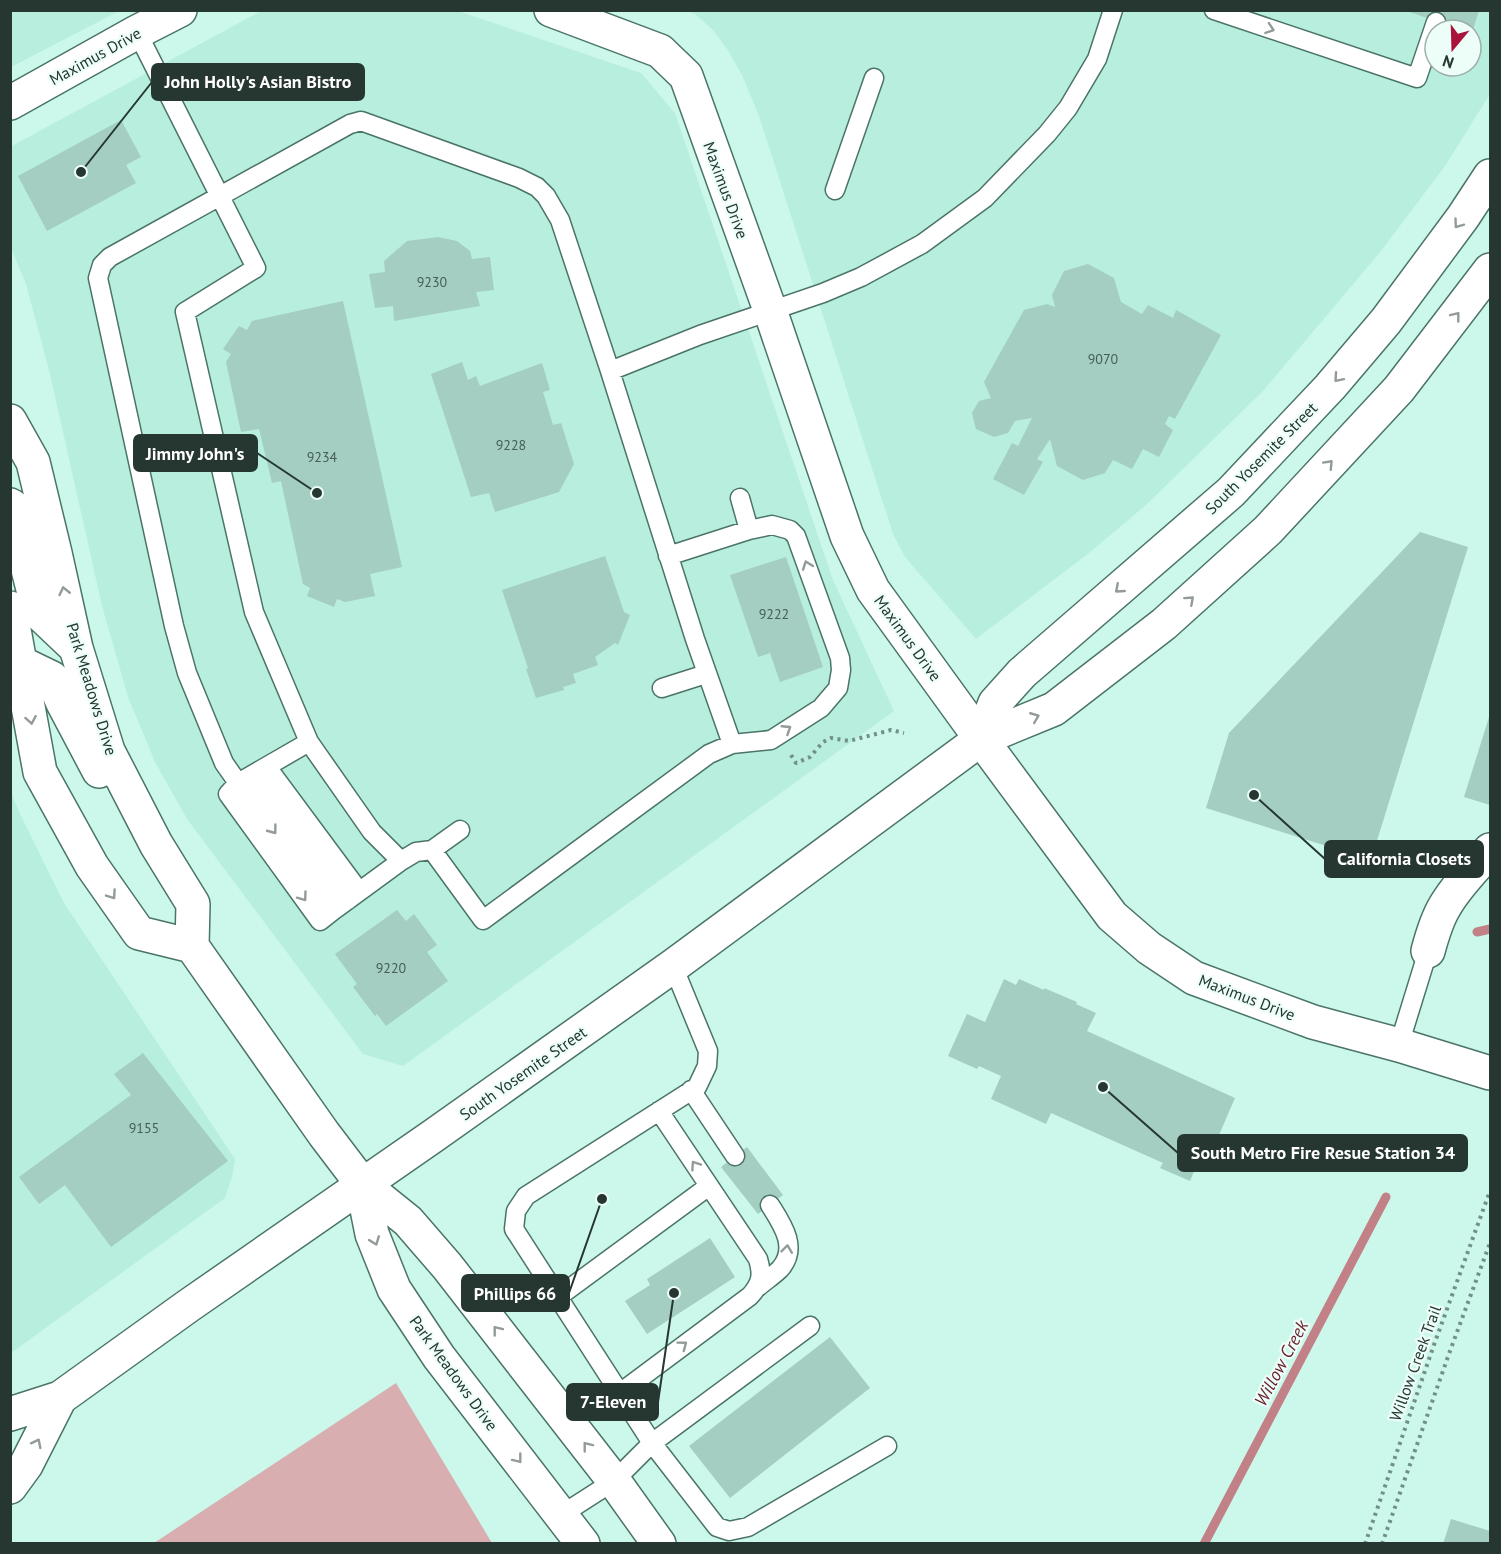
<svg xmlns="http://www.w3.org/2000/svg" width="1501" height="1554" font-family="'PT Sans',sans-serif">
  <rect width="100%" height="100%" fill="#cbf8ea"/>
  <!-- built -->
  <path fill="#b8eedd" fill-rule="evenodd" d="M11 10H119V11L11 67Z
    M261 11H458L641 73 675 113 833 580 894 711 403 1066 363 1054 187 819 155 762 128 697 102 606 50 374 26 284 11 248 10 147Z
    M688 11H1490V94L1445 166 1381 251 1263 391 1146 505 1089 553 976 639 905 557 893 534 759 116 742 75 727 49 713 30 695 14ZM1435 30H1471V66H1435Z
    M10 791 22 818 64 903 235 1159 232 1177 225 1198 11 1353Z"/>
  <!-- green -->
  <path fill="#d8aeb0" d="M396 1383 492 1543H154Z"/>
  <g fill="none" stroke-linecap="round" stroke-linejoin="round">
    <!-- stream -->
    <path stroke="#c18186" stroke-width="9" d="M1477 932 1490 929
      M1204 1544 1386 1197"/>
  </g>
  <!-- building -->
  <path fill="#a3cec1" d="M1404 10H1479L1473 30H1461Z
    M121 120 141 157 126 165 136 183 47 231 18 176Z
    M438 237 457 241 470 251 472 259 490 257 494 290 476 292 480 306 394 321 393 306 375 308 369 274 385 272 384 261 407 241Z
    M1088 264 1114 278 1121 302 1142 314 1148 305 1173 318 1176 310 1221 335 1175 419 1169 416 1165 424 1173 430 1159 457 1143 449 1132 469 1113 460 1105 473 1083 480 1057 466 1050 439 1037 459 1043 462 1024 495 993 479 1012 443 1018 446 1032 418 1015 421 1008 433 994 437 976 429 972 413 979 401 991 398 984 382 1024 310 1047 304 1055 307 1052 295 1064 271Z
    M343 301 402 567 370 574 375 596 345 602 337 599 334 607 307 596 310 588 303 584 281 481 272 483 259 429 241 432 226 362 231 354 223 349 239 326 247 330 252 321Z
    M462 362 468 380 476 376 480 386 542 363 550 390 543 392 553 425 561 423 574 464 559 492 495 512 489 493 471 497 431 374Z
    M1420 532 1468 547 1371 860 1206 808 1229 733Z
    M605 556 624 612 630 615 618 645 615 643 595 657 598 665 573 674 576 683 563 687 564 690 536 698 526 669 528 668 502 590Z
    M786 557 823 667 780 682 770 653 758 657 730 575Z
    M1490 714V805L1464 797Z
    M397 910 406 921 414 914 437 945 427 952 448 981 386 1026 377 1014 375 1016 353 987 357 984 335 954Z
    M1004 979 1016 985 1019 979 1044 990V988L1077 1002 1076 1004 1096 1013 1087 1031 1235 1098 1212 1151 1204 1148 1190 1181 1160 1168 1163 1163 1051 1113 1046 1124 991 1099 1001 1076 979 1066 977 1069 948 1056 967 1014 985 1022Z
    M143 1053 228 1161 111 1247 65 1185 39 1204 19 1177 131 1095 114 1074Z
    M747 1147 783 1195 758 1214 721 1167Z
    M710 1238 735 1277 647 1334 625 1301 650 1285 647 1279Z
    M830 1337 870 1388 730 1498 689 1446Z
    M1451 1519 1490 1531V1544H1443Z"/>
  <g fill="none" stroke-linecap="round" stroke-linejoin="round">
    <!-- lane casing -->
    <g stroke="#4b7468" stroke-width="21">
      <path id="lane" d="M1214 10 1417 78 1436 22
        M137 32 256 268 185 312 254 612 309 742 372 832 401 861
        M835 190 874 78
        M740 498 749 530
        M662 688 706 674
        M309 742 238 783 228 794 320 921 334 910
        M732 744 695 639 610 371 700 335 823 293 861 277 922 244 985 198 1047 134 1068 108 1097 59 1113 10
        M267 767 359 891
        M253 775 348 900
        M460 830 432 850 416 852 401 861 334 910 238 783 224 763 187 673 174 626 98 278 102 265 110 257 350 124 361 121 519 178 537 187 546 196 560 220 610 371
        M432 850 483 920 709 754 732 744 771 740 821 708 838 688 841 670 840 658 796 536 790 530 772 525 749 530 668 556
        M673 966 708 1051 707 1066 697 1087 526 1196 516 1211 514 1229 652 1443 717 1527 729 1531 748 1527 887 1446
        M1399 1045 1428 951
        M691 1090 735 1156
        M758 1287C765 1281 774 1275 780 1269 799 1248 782 1224 770 1205
        M558 1297 709 1186
        M620 1393 750 1296C761 1284 763 1275 758 1259L659 1111
        M561 1515 614 1481 652 1443 810 1326"/>
    </g>
    <!-- street casing -->
    <g stroke="#4b7468" stroke-width="36">
      <path id="street" d="M551 10 660 51 686 76 770 310 847 536 873 590 981 739 1112 916 1149 948 1194 978 1313 1022 1399 1045 1490 1073
        M10 103 137 32 180 10
        M1428 951C1432 936 1437 919 1445 906 1457 885 1475 868 1490 850"/>
    </g>
    <!-- secondary casing -->
    <g stroke="#4b7468" stroke-width="36">
      <path id="secondary" d="M10 421 33 462 55 553 76 648 108 751 156 844 193 904 192 946 324 1134 362 1184 408 1221 447 1266 614 1481 659 1544
        M10 505 12 506 39 613 76 648
        M10 608 40 772 92 866 139 933 192 946
        M21 663 52 678 63 703 99 771
        M981 739 995 703 1022 673 1231 492 1330 387 1386 321 1463 217 1490 176
        M362 1184 372 1234 394 1289 439 1357 583 1544
        M10 1414 60 1398 188 1306 433 1136 673 966 981 739 1054 709 1164 624 1268 530 1399 389 1490 270
        M10 1487 26 1465 60 1398"/>
    </g>
    <!-- path -->
    <path stroke="#729087" stroke-width="4" stroke-dasharray="3 4.5" stroke-linecap="butt" d="M791 755 796 763 810 757 823 742 831 738 849 741 891 730 904 733
      M1365 1544 1435 1342 1490 1191
      M1382 1544 1450 1351 1490 1243"/>
    <!-- lane -->
    <use href="#lane" stroke="#fff" stroke-width="18"/>
    <!-- street -->
    <use href="#street" stroke="#fff" stroke-width="33"/>
    <!-- secondary -->
    <use href="#secondary" stroke="#fff" stroke-width="33"/>
  </g>
  <!-- one-way arrows -->
  <defs><path id="oneway-chevron" d="M-2-3.5L2.5 0L-2 3.5" fill="none" stroke-width="1.6" stroke-linecap="round" stroke-linejoin="round" transform="scale(1.5)"/></defs>
  <g stroke="#929b98">
    <use href="#oneway-chevron" transform="translate(1270 29) rotate(19)"/>
    <use href="#oneway-chevron" transform="translate(1458 224) rotate(126)"/>
    <use href="#oneway-chevron" transform="translate(1456 316) rotate(-52)"/>
    <use href="#oneway-chevron" transform="translate(1338 378) rotate(131)"/>
    <use href="#oneway-chevron" transform="translate(1329 464) rotate(-47)"/>
    <use href="#oneway-chevron" transform="translate(807 565) rotate(-110)"/>
    <use href="#oneway-chevron" transform="translate(1119 589) rotate(139)"/>
    <use href="#oneway-chevron" transform="translate(64 591) rotate(-103)"/>
    <use href="#oneway-chevron" transform="translate(1190 600) rotate(-42)"/>
    <use href="#oneway-chevron" transform="translate(1035 717) rotate(-22)"/>
    <use href="#oneway-chevron" transform="translate(31 720) rotate(80)"/>
    <use href="#oneway-chevron" transform="translate(787 729) rotate(-33)"/>
    <use href="#oneway-chevron" transform="translate(273 830) rotate(53)"/>
    <use href="#oneway-chevron" transform="translate(112 895) rotate(55)"/>
    <use href="#oneway-chevron" transform="translate(303 897) rotate(54)"/>
    <use href="#oneway-chevron" transform="translate(695 1165) rotate(-124)"/>
    <use href="#oneway-chevron" transform="translate(375 1241) rotate(69)"/>
    <use href="#oneway-chevron" transform="translate(787 1249) rotate(-83)"/>
    <use href="#oneway-chevron" transform="translate(497 1330) rotate(-128)"/>
    <use href="#oneway-chevron" transform="translate(683 1345) rotate(-37)"/>
    <use href="#oneway-chevron" transform="translate(37 1443) rotate(-63)"/>
    <use href="#oneway-chevron" transform="translate(587 1446) rotate(-128)"/>
    <use href="#oneway-chevron" transform="translate(518 1459) rotate(52)"/>
  </g>
  <g text-anchor="middle" dominant-baseline="central" stroke-width="4.5" stroke-linejoin="round" paint-order="stroke">
    <!-- number labels -->
    <g font-size="14" fill="#455d56">
      <text x="432" y="282">9230</text>
      <text x="1103" y="359">9070</text>
      <text x="511" y="445">9228</text>
      <text x="322" y="457">9234</text>
      <text x="774" y="614">9222</text>
      <text x="391" y="968">9220</text>
      <text x="144" y="1128">9155</text>
    </g>
    <!-- street labels -->
    <g font-size="16" fill="#263732" stroke="#edfef9">
      <text transform="translate(95 56) rotate(-29)">Maximus Drive</text>
      <text transform="translate(726 190) rotate(70)">Maximus Drive</text>
      <text transform="translate(1261 458) rotate(-45)">South Yosemite Street</text>
      <text transform="translate(908 638) rotate(54)">Maximus Drive</text>
      <text transform="translate(92 689) rotate(73)">Park Meadows Drive</text>
      <text transform="translate(1247 997) rotate(21)">Maximus Drive</text>
      <text transform="translate(523 1073) rotate(-35)">South Yosemite Street</text>
      <text transform="translate(1415 1363) rotate(-70)">Willow Creek Trail</text>
      <text transform="translate(454 1373) rotate(54)">Park Meadows Drive</text>
    </g>
    <!-- water labels -->
    <g font-size="18" font-style="italic" fill="#6b1e2b" stroke="#edfef9">
      <text transform="translate(1281 1363) rotate(-62)">Willow Creek</text>
    </g>
  </g>
  <!-- callouts -->
  <path fill="none" stroke="#263732" stroke-width="2" d="M81 172L152 82M317 493L257 453M1254 795L1325 859M1103 1087L1178 1153M602 1199L569 1293M674 1293L658 1402"/>
  <g fill="#263732" stroke="#edfef9" stroke-width="2">
    <circle cx="81" cy="172" r="6"/>
    <circle cx="317" cy="493" r="6"/>
    <circle cx="1254" cy="795" r="6"/>
    <circle cx="1103" cy="1087" r="6"/>
    <circle cx="602" cy="1199" r="6"/>
    <circle cx="674" cy="1293" r="6"/>
  </g>
  <g fill="#263732" stroke="#263732" stroke-width="2">
    <rect x="152" y="64" width="212" height="36" rx="6"/>
    <rect x="134" y="435" width="123" height="36" rx="6"/>
    <rect x="1325" y="841" width="158" height="36" rx="6"/>
    <rect x="1178" y="1135" width="289" height="36" rx="6"/>
    <rect x="462" y="1275" width="107" height="36" rx="6"/>
    <rect x="567" y="1384" width="91" height="36" rx="6"/>
  </g>
  <g font-size="18" text-anchor="middle" font-weight="bold" fill="#fff">
    <text x="258" y="88">John Holly's Asian Bistro</text>
    <text x="195" y="460">Jimmy John's</text>
    <text x="1404" y="865">California Closets</text>
    <text x="1323" y="1159">South Metro Fire Resue Station 34</text>
    <text x="515" y="1300">Phillips 66</text>
    <text x="613" y="1408">7-Eleven</text>
  </g>
  <!-- border -->
  <rect width="1501" height="1554" fill="none" stroke="#263732" stroke-width="24"/>
  <!-- north arrow -->
  <g transform="translate(1453 48) rotate(199)"><circle r="28" fill="#edfef9" stroke="#9daea9" stroke-width="1.5"/>
  <path d="M0-4.5L10 22L0 15L-10 22Z" fill="#aa143c"/>
  <text y="-9" font-size="16" font-weight="bold" text-anchor="middle" fill="#263732">N</text>
  </g>
</svg>
